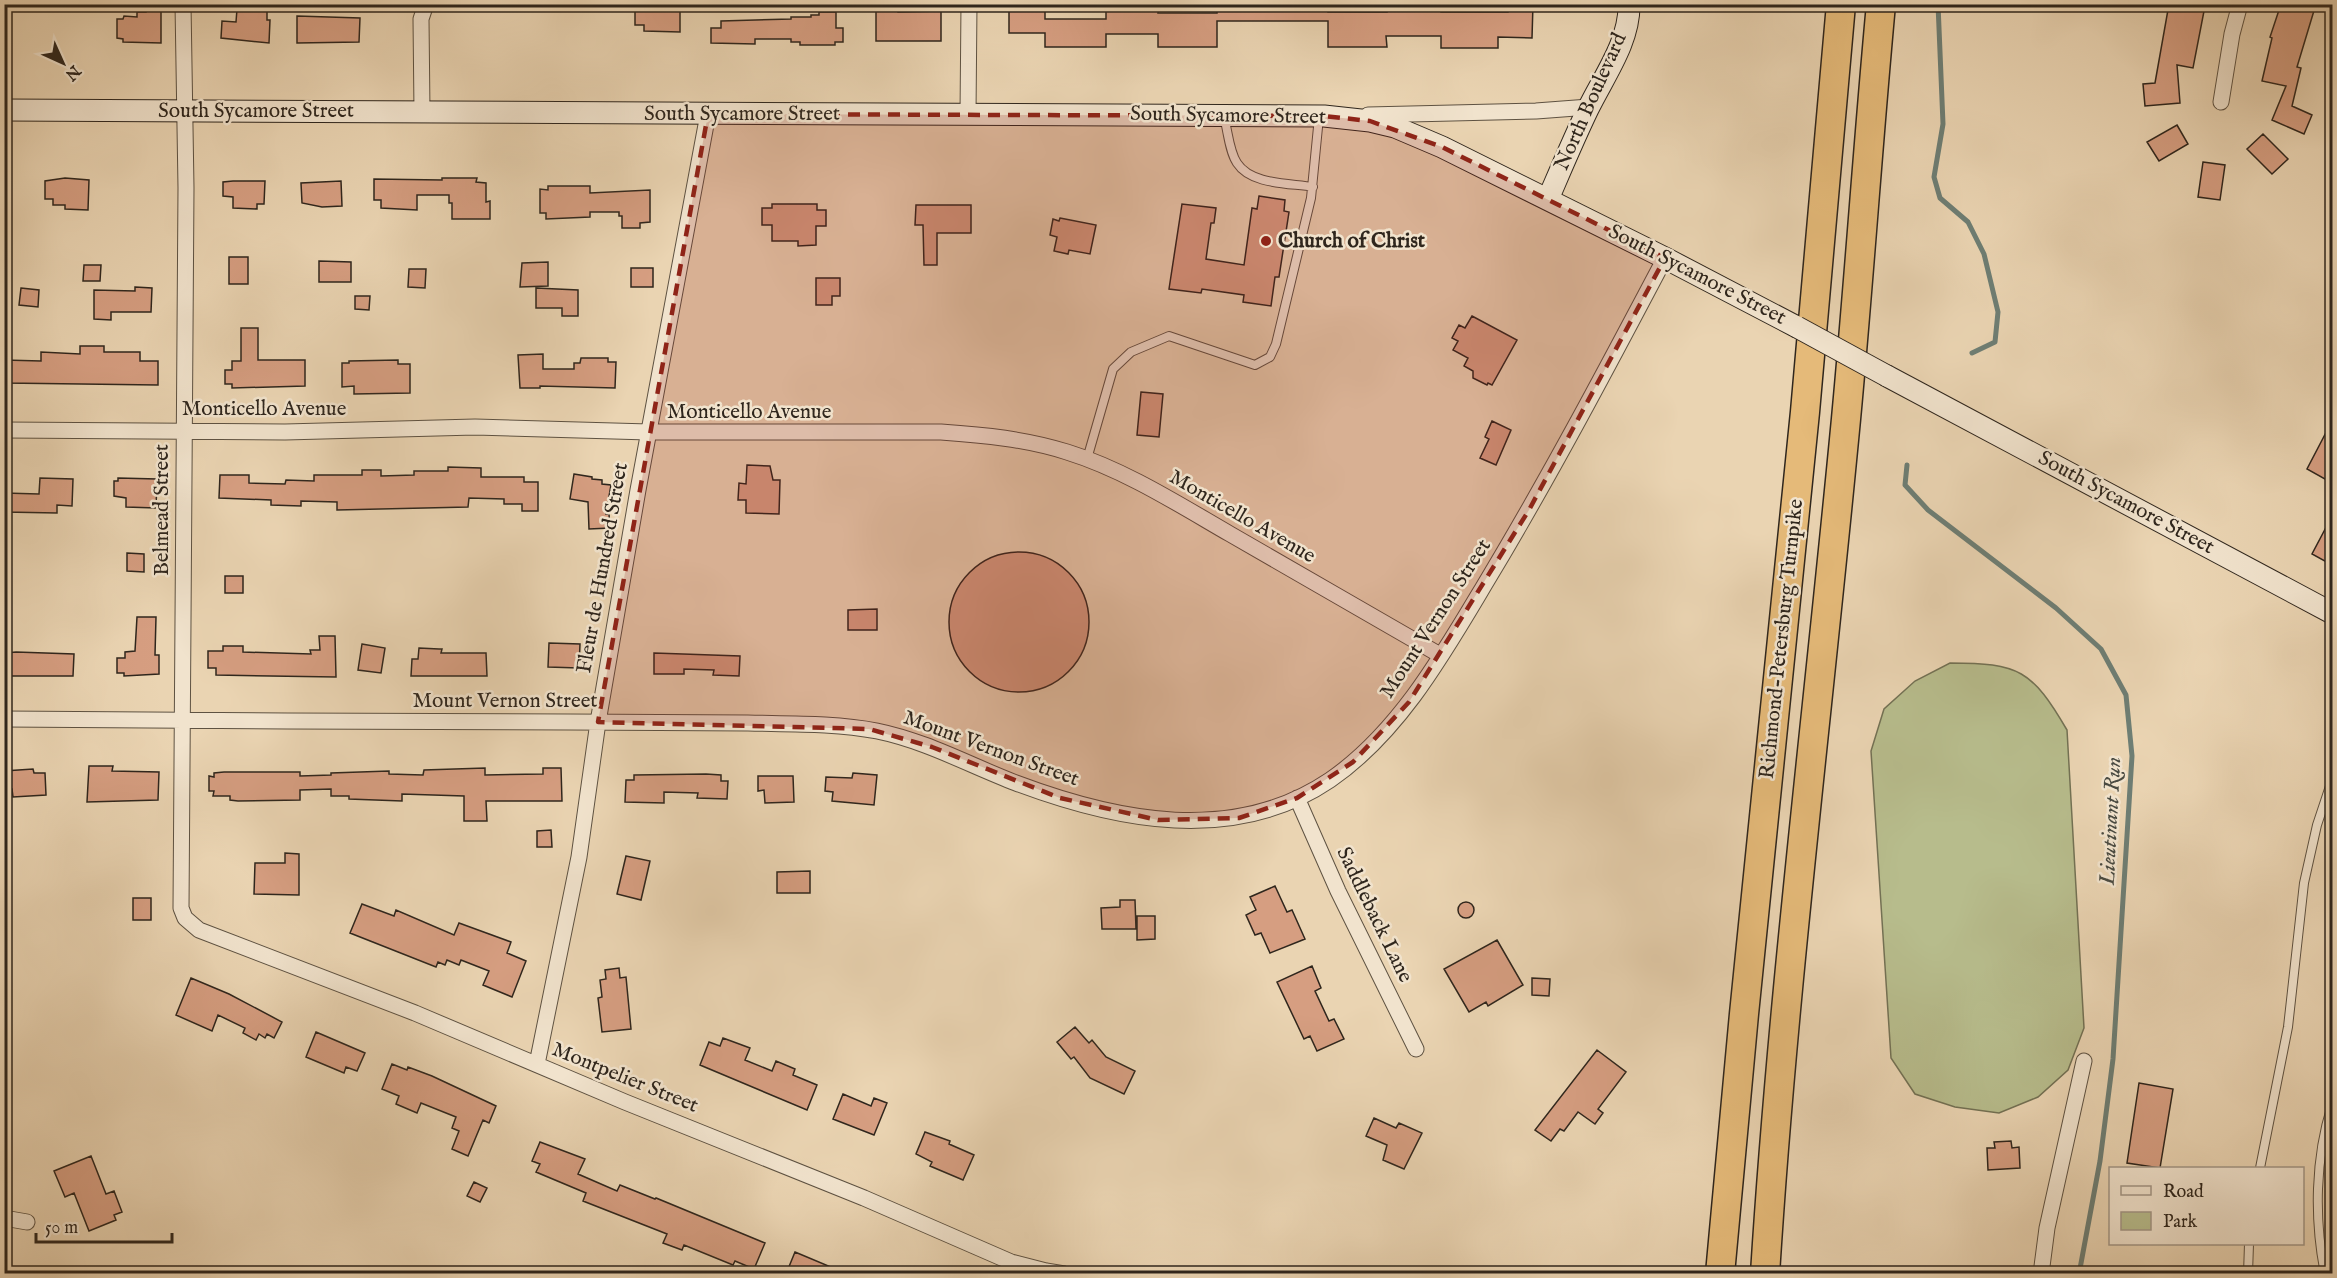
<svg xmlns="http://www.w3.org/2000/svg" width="2337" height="1278" font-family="'IM FELL English',serif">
  <rect width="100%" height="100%" fill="#ead4b2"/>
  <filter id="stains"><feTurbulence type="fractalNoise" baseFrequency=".00333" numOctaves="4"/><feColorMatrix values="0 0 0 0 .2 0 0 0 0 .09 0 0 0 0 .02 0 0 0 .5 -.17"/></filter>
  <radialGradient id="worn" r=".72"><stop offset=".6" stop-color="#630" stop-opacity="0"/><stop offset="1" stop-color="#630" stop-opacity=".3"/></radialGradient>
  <!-- green -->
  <path fill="#b7bc8c" stroke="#737154" stroke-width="1.5" d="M1950 663C2019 663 2032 670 2067 730L2084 1028 2068 1070 2038 1097 1999 1113 1955 1107 1915 1094 1891 1058 1871 751 1884 709 1915 681Z"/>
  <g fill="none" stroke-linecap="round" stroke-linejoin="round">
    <!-- stream -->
    <path stroke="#6e7e74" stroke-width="5" d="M1938 4 1943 124 1934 177 1940 198 1968 222 1984 254 1998 312 1995 342 1972 353
      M1907 465 1905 485 1928 510 2056 608 2101 649 2126 695 2132 756 2113 1059 2100 1161 2079 1274"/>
  </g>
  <!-- building -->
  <path fill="#d69e81" stroke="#2f261d" stroke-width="1.5" d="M644 4H680V32L644 31V25H635V6Z
    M876 4H897L898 12 941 11V41H876Z
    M1009 4H1045V19H1106V4H1159L1158 13H1217V4H1328V12H1387L1386 4 1441 5V12H1508V4H1533L1532 38 1498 37V48H1441V36H1386L1387 47H1328V21H1217V47H1158V34H1106V47H1045V33H1009Z
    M2169 4 2205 6 2193 68 2177 65 2180 103 2145 106 2143 84 2155 83Z
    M2281 4H2316L2297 67 2301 68 2292 106 2312 115 2304 134 2272 120 2286 86 2262 81 2272 38 2270 37Z
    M237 9 267 11V20H270L269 43 221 38 222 21 236 22Z
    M146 10H161V43L123 42V39L117 38V19H123L124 16 137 17V12H146Z
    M819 12H836V28H843V42H835V45H800V42H791V39H755V44L711 43V28H721V21L791 19V17H811V15H819Z
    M297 16 360 18 359 42 297 43Z
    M2177 125 2188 144 2159 161 2147 142Z
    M2263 134 2288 159 2272 174 2247 149Z
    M2203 162 2225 165 2220 200 2198 197Z
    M65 178 89 180 88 210 65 209V205H53V199H45V181Z
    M442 178H477L476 182 486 183V202L490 201V219H452V203H449V195H417V210L381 208V200H374V179L442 180Z
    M233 181H265L264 204H257V209L233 208V197L223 196V182Z
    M341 181 342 206 322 207 302 203 301 183Z
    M548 186H590V193L650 190V222L640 223V228H622V216H619V212H590V217L546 219V213H540V189L548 190Z
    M1259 196 1285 200 1284 211 1289 212 1279 277H1275L1271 306 1243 302 1244 295 1202 289 1201 293 1169 289 1182 204 1216 208 1214 223H1211L1206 259 1244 265 1252 208 1257 209Z
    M772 204H817V210H826V226H816V245L798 246V241H772V225H762V208H772Z
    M916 205H971V233H937V265H924L923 225H915Z
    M1060 218 1096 225 1090 254 1069 250 1068 254 1054 251 1057 237 1050 235 1053 219 1059 221Z
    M229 257H248V284H229Z
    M319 261 351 262V282H319Z
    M548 262V286L520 287 522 263Z
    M84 265H101L100 281H83Z
    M631 268H653V287H631Z
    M409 269H426L425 288 408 287Z
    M816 278H840V296H832V305H816Z
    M135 287 152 288 151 312H111V320L94 319V290L135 291Z
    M21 288 39 290 38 307 19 305Z
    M536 288 578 290V316H562V308H536Z
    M355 296H370L369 310 355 309Z
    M1472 316 1517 340 1492 385 1488 383 1487 385 1473 378V371L1464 366 1468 358 1453 350 1458 341 1452 338 1459 325 1465 328Z
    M241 328H258V360H305V386L232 388V384H225V370H232V361H241Z
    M80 346H104V352H140V361H158V385L4 383V360L41 361V352L80 354Z
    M543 354V369H574V363H580L581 358H608V362H616L615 388 540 386V388H520L518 355Z
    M398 360V364H410V393L354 394V386L342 387V363H349V361Z
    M1141 392 1163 394 1159 437 1137 435Z
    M1492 421 1511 430 1496 465 1480 458 1489 439 1485 437Z
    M2332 421V483L2307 469Z
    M747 465 770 466 773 480H780L779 514 746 513V500H738L739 483 746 484Z
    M448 467 481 468V477H524V482H538V511H522V504H504V499L469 498 468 507 337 510V502L301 501V506L271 505V500L219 498 220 475H249V483L285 484 286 480 314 481V475H362V470H381V476L414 475V471H448Z
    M574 474 592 477V479L602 480V484L611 485 606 514H609L610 528 589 529 588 502 570 499Z
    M40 478 73 479 72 506 57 505V513L4 512V493L39 494Z
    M118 478 157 479 156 508 126 507V498L114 496V481H118Z
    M2332 516V565L2312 554Z
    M949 622a70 70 0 1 1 140 0a70 70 0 1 1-140 0Z
    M127 553 144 554V572L127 571Z
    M225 576H243V593H225Z
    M877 609V630H848V610Z
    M137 617H156L155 655H159V674L124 676V673H117V658H125V652L135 651Z
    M319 636H335L336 677 216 675V668H208V651H223V646H243V652L311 654 310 650H320Z
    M549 643 580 644 579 668 548 667Z
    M362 644 385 648 381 673 358 670Z
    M419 648 439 649H442L441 653H486L487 676H411L412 659H418Z
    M16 652 74 654 73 676H4L6 653Z
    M654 653 740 656 739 676 713 675 714 670 684 669V674H654Z
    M89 766H113L112 771 159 772 158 800 87 802Z
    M485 768V775L543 774V768H561L562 801H486L487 821H464V796L402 794V801L349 799V796H331V789L300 790V800L238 801 230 800V796H213L214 791H209V776L214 777V773L224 772H300V776L331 775V773L389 771V774L423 775 424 770Z
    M33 769 34 773H45L46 795 13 797 12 789H4V771Z
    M853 773 877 775 874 805 832 801 833 792 825 791 826 777 852 778Z
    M706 774 721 775V781H728L727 799 697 798 698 793 664 792V803L625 802 626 780H634V775Z
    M758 776H793L794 802 765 803 764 790 758 791Z
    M551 830 552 847H537V831Z
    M285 853 299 854V895L254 894 255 863H285Z
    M626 856 650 861 641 900 617 894Z
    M810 871V893H777V872Z
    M1275 886 1287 912 1292 910 1305 939 1270 953 1261 933 1255 935 1246 915 1256 910 1250 897Z
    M133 898H151V920H133Z
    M1120 900H1135L1136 929H1102L1101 908 1120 907Z
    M1458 910a8 8 0 1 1 16 0a8 8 0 1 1-16 0Z
    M362 904 394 916 396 910 454 935 459 923 511 942 507 953 526 961 512 997 483 985 489 971 461 960 459 965 447 960 445 965 438 962 436 967 350 933Z
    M1137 916H1155V939L1137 940Z
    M1497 940 1523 985 1488 1006 1486 1002 1469 1012 1444 969Z
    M1312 966 1321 988 1315 991 1329 1021 1334 1019 1344 1039 1317 1051 1310 1036 1304 1039 1277 982Z
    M619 968 620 978 626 977 631 1029 602 1032 598 998 602 997 600 980 606 979 605 970Z
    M191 978 229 994 282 1022 274 1038 267 1034 265 1038 259 1034 256 1040 243 1033 245 1028 218 1015 212 1031 176 1015Z
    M1532 978 1550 979 1549 996 1532 995Z
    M1075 1027 1089 1043 1092 1040 1106 1057 1135 1071 1124 1094 1090 1078 1074 1057 1071 1059 1057 1042Z
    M316 1032 365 1053 357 1071 346 1067 344 1073 306 1057Z
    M723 1038 750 1048 745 1060 772 1071 776 1061 795 1069 793 1075 817 1085 807 1110 700 1065 709 1042 720 1046Z
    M1597 1050 1626 1072 1598 1109 1603 1113 1595 1124 1578 1112 1564 1131 1560 1129 1551 1141 1535 1130Z
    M392 1064 407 1070 408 1067 432 1076 496 1106 489 1123 483 1120 468 1156 452 1149 459 1131 452 1128 456 1117 421 1103 417 1113 396 1104 399 1096 382 1089Z
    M2139 1083 2173 1089 2160 1168 2127 1163Z
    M843 1094 871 1106 874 1098 887 1103 874 1135 833 1119Z
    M1374 1118 1396 1128 1399 1123 1422 1133 1404 1169 1383 1160 1387 1145 1366 1136Z
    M925 1132 950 1141 949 1144 974 1155 963 1180 930 1166 932 1162 916 1154Z
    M2011 1141 2012 1148 2019 1147 2020 1168 1988 1170 1987 1148H1995L1994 1142Z
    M540 1142 585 1159 578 1174 617 1191 620 1185 655 1199 656 1198 765 1243 754 1269 735 1261 733 1265 684 1245 682 1250 663 1243 667 1234 583 1201 586 1193 536 1172 540 1164 532 1161Z
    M91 1156 106 1194 114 1191 122 1212 114 1215 116 1220 89 1231 74 1193 65 1197 54 1171Z
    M474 1182 487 1188 480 1202 467 1196Z
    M795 1252 845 1273V1274H786Z"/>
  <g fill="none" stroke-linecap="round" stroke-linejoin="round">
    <!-- lane casing -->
    <g stroke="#5e5242" stroke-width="10">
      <path id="lane" d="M1224 117C1228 131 1229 151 1237 163 1251 185 1290 183 1313 187
        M1087 459 1113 369 1131 352 1169 336 1255 365 1270 357 1276 344 1311 198 1319 117
        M2260 1168 2288 1027 2304 883 2317 825 2332 780
        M2248 1274 2249 1244
        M2325 1274C2314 1219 2315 1158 2332 1105"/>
    </g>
    <!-- street casing -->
    <g stroke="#5e5242" stroke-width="17">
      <path id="street" d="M183 4 186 188 181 908 185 918 199 930 415 1013 625 1102 864 1198 1011 1262 1046 1271 1064 1274
        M2221 102 2232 34 2240 4
        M422 112 421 19 426 4
        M968 114 969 4
        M1368 115 1536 111 1589 107
        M4 430 285 432 475 427 649 432H941C984 435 1026 439 1067 452 1125 470 1178 504 1230 534 1300 574 1370 615 1440 655
        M4 719C193 721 381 721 570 722 629 722 689 723 748 723 790 724 836 723 877 731 926 741 969 765 1016 783 1117 821 1234 845 1330 780 1400 732 1445 651 1488 579 1551 474 1608 366 1665 258
        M1297 798 1338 891 1416 1049
        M537 1064 579 857 598 722 638 490 708 114
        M4 1218 27 1222
        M2041 1274 2047 1228 2084 1061"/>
    </g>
    <!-- secondary casing -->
    <g stroke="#2f261d" stroke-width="23">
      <path id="secondary" d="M4 110 1324 116 1370 121 1395 127 1442 147 1665 258 1797 327
        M1548 199C1561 169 1574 138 1588 109 1604 76 1630 41 1629 4
        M1887 376 2332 613"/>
    </g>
    <!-- highway casing -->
    <g stroke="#2f261d" stroke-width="31">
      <path id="highway" d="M1720 1274 1744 1014 1805 412 1841 4
        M1765 1274C1783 988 1819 704 1846 419 1859 281 1868 143 1881 4"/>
    </g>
    <!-- lane -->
    <use href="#lane" stroke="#f1e3cd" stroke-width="8"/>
    <!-- street -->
    <use href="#street" stroke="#f1e3cd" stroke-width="15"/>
    <!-- secondary -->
    <use href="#secondary" stroke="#f1e3cd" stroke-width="21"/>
    <!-- highway -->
    <use href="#highway" stroke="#e5ba79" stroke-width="28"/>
    <!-- secondary-bridge casing -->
    <g stroke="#2f261d" stroke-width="23" stroke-linecap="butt">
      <path id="secondary-bridge" d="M1797 327 1887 376"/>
    </g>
    <!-- secondary-bridge -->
    <use href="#secondary-bridge" stroke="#f1e3cd" stroke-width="21"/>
  </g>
  <!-- marked area -->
  <path fill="#8f2418" fill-opacity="0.2" stroke="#8f2418" stroke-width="4.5" stroke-dasharray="12 8" stroke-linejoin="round" d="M708 114 1324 116 1370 121 1442 147 1665 258 1529 510 1409 702 1353 762 1297 798 1239 818 1158 820 1060 798 932 747 869 729 598 722Z"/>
  <!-- markers -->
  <circle fill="#8f2418" stroke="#f1e3cd" stroke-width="2" cx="1266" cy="241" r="6"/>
  <g text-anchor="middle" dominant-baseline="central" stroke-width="5" stroke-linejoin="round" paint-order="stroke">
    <!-- street labels -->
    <g font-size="21" fill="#2f261d" stroke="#f1e3cd">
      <text transform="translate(1591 102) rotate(-66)">North Boulevard</text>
      <text x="256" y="111">South Sycamore Street</text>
      <text x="742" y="114">South Sycamore Street</text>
      <text transform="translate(1228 116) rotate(1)">South Sycamore Street</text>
      <text transform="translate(1697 275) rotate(27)">South Sycamore Street</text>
      <text x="264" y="409">Monticello Avenue</text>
      <text x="749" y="412">Monticello Avenue</text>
      <text transform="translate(2126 503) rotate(28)">South Sycamore Street</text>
      <text transform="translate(162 510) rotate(-90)">Belmead Street</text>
      <text transform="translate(1242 517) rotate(30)">Monticello Avenue</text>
      <text transform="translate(603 568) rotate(-80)">Fleur de Hundred Street</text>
      <text transform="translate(1436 619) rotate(-57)">Mount Vernon Street</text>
      <text transform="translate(1782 639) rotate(-84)">Richmond-Petersburg Turnpike</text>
      <text x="505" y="701">Mount Vernon Street</text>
      <text transform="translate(991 749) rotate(20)">Mount Vernon Street</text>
      <text transform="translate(1374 915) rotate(64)">Saddleback Lane</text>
      <text transform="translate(625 1078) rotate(22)">Montpelier Street</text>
    </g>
    <!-- poi labels -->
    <g font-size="21" font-weight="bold" fill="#2f261d" stroke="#f1e3cd" text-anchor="start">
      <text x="1278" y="241">Church of Christ</text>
    </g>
    <!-- water labels -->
    <g font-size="22" font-style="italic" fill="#494a41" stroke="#f1e3cd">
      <text transform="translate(2111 821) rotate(-87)">Lieutinant Run</text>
    </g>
  </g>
  <!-- margin -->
  <rect width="2337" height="1278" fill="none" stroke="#ead4b2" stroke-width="24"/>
  <rect x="6" y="6" width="2325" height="1266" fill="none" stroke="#2f261d" stroke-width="3"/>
  <rect x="12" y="12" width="2313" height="1254" fill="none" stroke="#2f261d" stroke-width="1.5"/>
  <!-- legend -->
  <rect x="2109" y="1167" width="195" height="78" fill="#f1e3cd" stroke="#a39787" stroke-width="1.5"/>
  <rect x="2121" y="1186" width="30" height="9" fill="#f1e3cd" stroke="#a39787" stroke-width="1.5"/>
  <text x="2163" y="1197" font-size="18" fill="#2f261d">Road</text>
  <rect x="2121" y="1212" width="30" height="18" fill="#b7bc8c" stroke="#a39787" stroke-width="1.5"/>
  <text x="2163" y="1227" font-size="18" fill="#2f261d">Park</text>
  <!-- north arrow -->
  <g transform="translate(63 63) rotate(135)" stroke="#f1e3cd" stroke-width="4.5" paint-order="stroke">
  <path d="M0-4.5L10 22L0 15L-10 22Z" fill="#2f261d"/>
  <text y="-9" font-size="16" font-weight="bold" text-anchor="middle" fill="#2f261d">N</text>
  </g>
  <!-- scale -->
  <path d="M36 1233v9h136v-9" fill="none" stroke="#2f261d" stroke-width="3"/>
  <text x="45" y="1233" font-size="18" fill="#2f261d" stroke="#f1e3cd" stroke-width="4.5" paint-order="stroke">50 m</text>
  <rect width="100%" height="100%" filter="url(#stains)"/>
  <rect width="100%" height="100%" fill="url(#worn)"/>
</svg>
